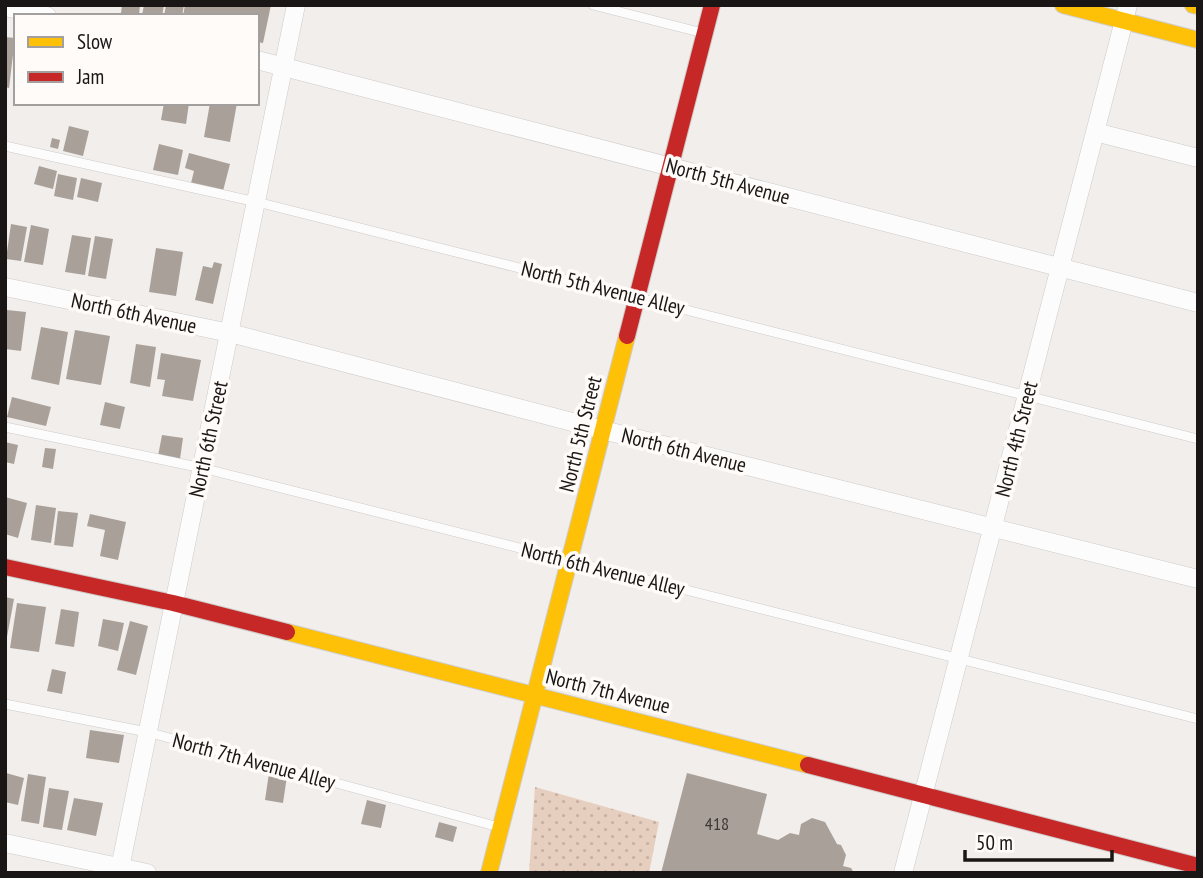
<svg xmlns="http://www.w3.org/2000/svg" width="1203" height="878" font-family="'PT Sans Narrow',sans-serif">
  <defs>
    <pattern id="grass-dots" width="8" height="8" patternUnits="userSpaceOnUse" patternTransform="scale(1.75)"><rect width="8" height="8" fill="#e7cfc0"/><path d="M2 2h.1M6 6h.1" fill="none" stroke="#c6b1a4" stroke-width="1.8" stroke-linecap="round"/></pattern>
  </defs>
  <rect width="100%" height="100%" fill="#f1eeeb"/>
  <!-- grass -->
  <path fill="url(#grass-dots)" d="M535 787 659 822 649 873H529Z"/>
  <!-- building -->
  <path fill="#a9a09a" d="M122 5H140L139 15 121 13Z
    M144 5H164L162 16 142 15Z
    M166 5H184L182 16H164Z
    M185 5H271L263 43 257 42V16H183Z
    M5 37 15 38 9 88 5 87Z
    M164 103H189L186 124 161 120Z
    M210 103H237L230 142 204 137Z
    M69 126 89 131 83 156 63 151Z
    M52 138 60 140 58 149 50 147Z
    M159 144 183 150 178 175 153 170Z
    M189 153 230 164 223 191 191 183 194 171 185 168Z
    M39 166 57 171 53 189 34 184Z
    M58 174 77 178 73 200 54 196Z
    M81 178 102 183 98 202 77 197Z
    M11 224 27 227 21 261 6 259Z
    M31 225 49 229 43 265 24 262Z
    M72 235 91 238 85 275 65 272Z
    M95 236 113 239 106 279 88 276Z
    M156 248 183 252 176 296 149 292Z
    M214 262 222 264 213 304 195 300 203 266 212 268Z
    M7 310 26 312 21 351 5 349Z
    M41 327 68 332 59 385 31 379Z
    M75 330 110 336 101 385 66 379Z
    M136 344 156 347 150 387 130 383Z
    M161 353 201 360 193 401 162 396 165 380 157 379Z
    M12 397 51 407 46 426 7 417Z
    M105 402 125 407 120 429 100 425Z
    M162 435 183 438 180 459 158 456Z
    M5 442 18 445 14 464 5 462Z
    M45 448 56 449 53 469 42 467Z
    M5 497 27 503 18 538 5 534Z
    M36 505 56 508 51 543 31 540Z
    M58 511 78 513 73 547 54 545Z
    M90 514 126 522 118 560 100 556 105 530 87 526Z
    M5 597 14 599 7 637H5Z
    M17 603 46 607 39 652 10 648Z
    M61 609 79 612 74 647 55 644Z
    M103 619 124 623 118 651 98 646Z
    M130 621 148 626 136 675 117 670Z
    M52 669 66 672 62 694 47 691Z
    M90 730 124 735 119 763 86 758Z
    M6 773 24 778 18 805 5 802Z
    M269 773 287 776 283 803 265 800Z
    M687 773 767 794 757 834 778 840 790 833 799 835 801 824 812 818 825 822 837 844 841 845 846 855 843 866 851 868 854 873H661Z
    M28 774 46 777 39 824 21 821Z
    M49 788 69 791 62 830 43 827Z
    M74 798 103 803 96 836 67 830Z
    M367 800 386 805 381 828 361 824Z
    M439 822 457 827 453 842 435 837Z"/>
  <g fill="none" stroke-linecap="round" stroke-linejoin="round">
    <!-- lane casing -->
    <g stroke="#cecbc9" stroke-width="10">
      <path id="lane" d="M593 5 703 33
        M5 146 257 202 1198 439
        M5 427 202 468 1198 719
        M5 704 147 732 499 827"/>
    </g>
    <!-- street casing -->
    <g stroke="#cecbc9" stroke-width="19">
      <path id="street" d="M5 7 47 16
        M257 60 1198 303
        M1095 132 1198 158
        M5 287 230 333 603 430 1198 579
        M5 843 147 873
        M119 873 296 5
        M903 873 1128 5"/>
    </g>
    <!-- slow casing -->
    <g stroke="#cecbc9" stroke-width="18">
      <path id="slow" d="M1063 5 1198 40
        M1193 5 1198 6
        M287 632 808 765
        M489 873 627 336"/>
    </g>
    <!-- jam casing -->
    <g stroke="#cecbc9" stroke-width="18">
      <path id="jam" d="M627 336 712 5
        M5 567 173 603 287 632
        M808 765 1198 866"/>
    </g>
    <!-- lane -->
    <use href="#lane" stroke="#fdfcfc" stroke-width="9"/>
    <!-- street -->
    <use href="#street" stroke="#fdfcfc" stroke-width="18"/>
    <!-- slow -->
    <use href="#slow" stroke="#ffc107" stroke-width="16"/>
    <!-- jam -->
    <use href="#jam" stroke="#c62828" stroke-width="16"/>
  </g>
  <g text-anchor="middle" dominant-baseline="central" stroke-width="7" stroke-linejoin="round" paint-order="stroke">
    <!-- number labels -->
    <g font-size="18" fill="#3d3836">
      <text x="717" y="823">418</text>
    </g>
    <!-- street labels -->
    <g font-size="21" fill="#191615" stroke="#fefbf9">
      <text transform="translate(728 181) rotate(15)">North 5th Avenue</text>
      <text transform="translate(603 288) rotate(14)">North 5th Avenue Alley</text>
      <text transform="translate(134 313) rotate(12)">North 6th Avenue</text>
      <text transform="translate(580 434) rotate(-76)">North 5th Street</text>
      <text transform="translate(208 439) rotate(-78)">North 6th Street</text>
      <text transform="translate(1016 439) rotate(-76)">North 4th Street</text>
      <text transform="translate(684 450) rotate(14)">North 6th Avenue</text>
      <text transform="translate(603 569) rotate(14)">North 6th Avenue Alley</text>
      <text transform="translate(608 691) rotate(14)">North 7th Avenue</text>
      <text transform="translate(254 761) rotate(15)">North 7th Avenue Alley</text>
    </g>
  </g>
  <!-- border -->
  <rect width="1203" height="878" fill="none" stroke="#191615" stroke-width="14"/>
  <!-- legend -->
  <rect x="14" y="14" width="245" height="91" fill="#fefbf9" stroke="#a29f9e" stroke-width="2"/>
  <rect x="28" y="37" width="35" height="10" fill="#ffc107" stroke="#a29f9e" stroke-width="2"/>
  <text x="77" y="49" font-size="21" fill="#191615">Slow</text>
  <rect x="28" y="72" width="35" height="10" fill="#c62828" stroke="#a29f9e" stroke-width="2"/>
  <text x="77" y="84" font-size="21" fill="#191615">Jam</text>
  <!-- scale -->
  <path d="M965 850v10h147v-10" fill="none" stroke="#191615" stroke-width="3.5"/>
  <text x="976" y="850" font-size="21" fill="#191615" stroke="#fefbf9" stroke-width="5" paint-order="stroke">50 m</text>
</svg>
